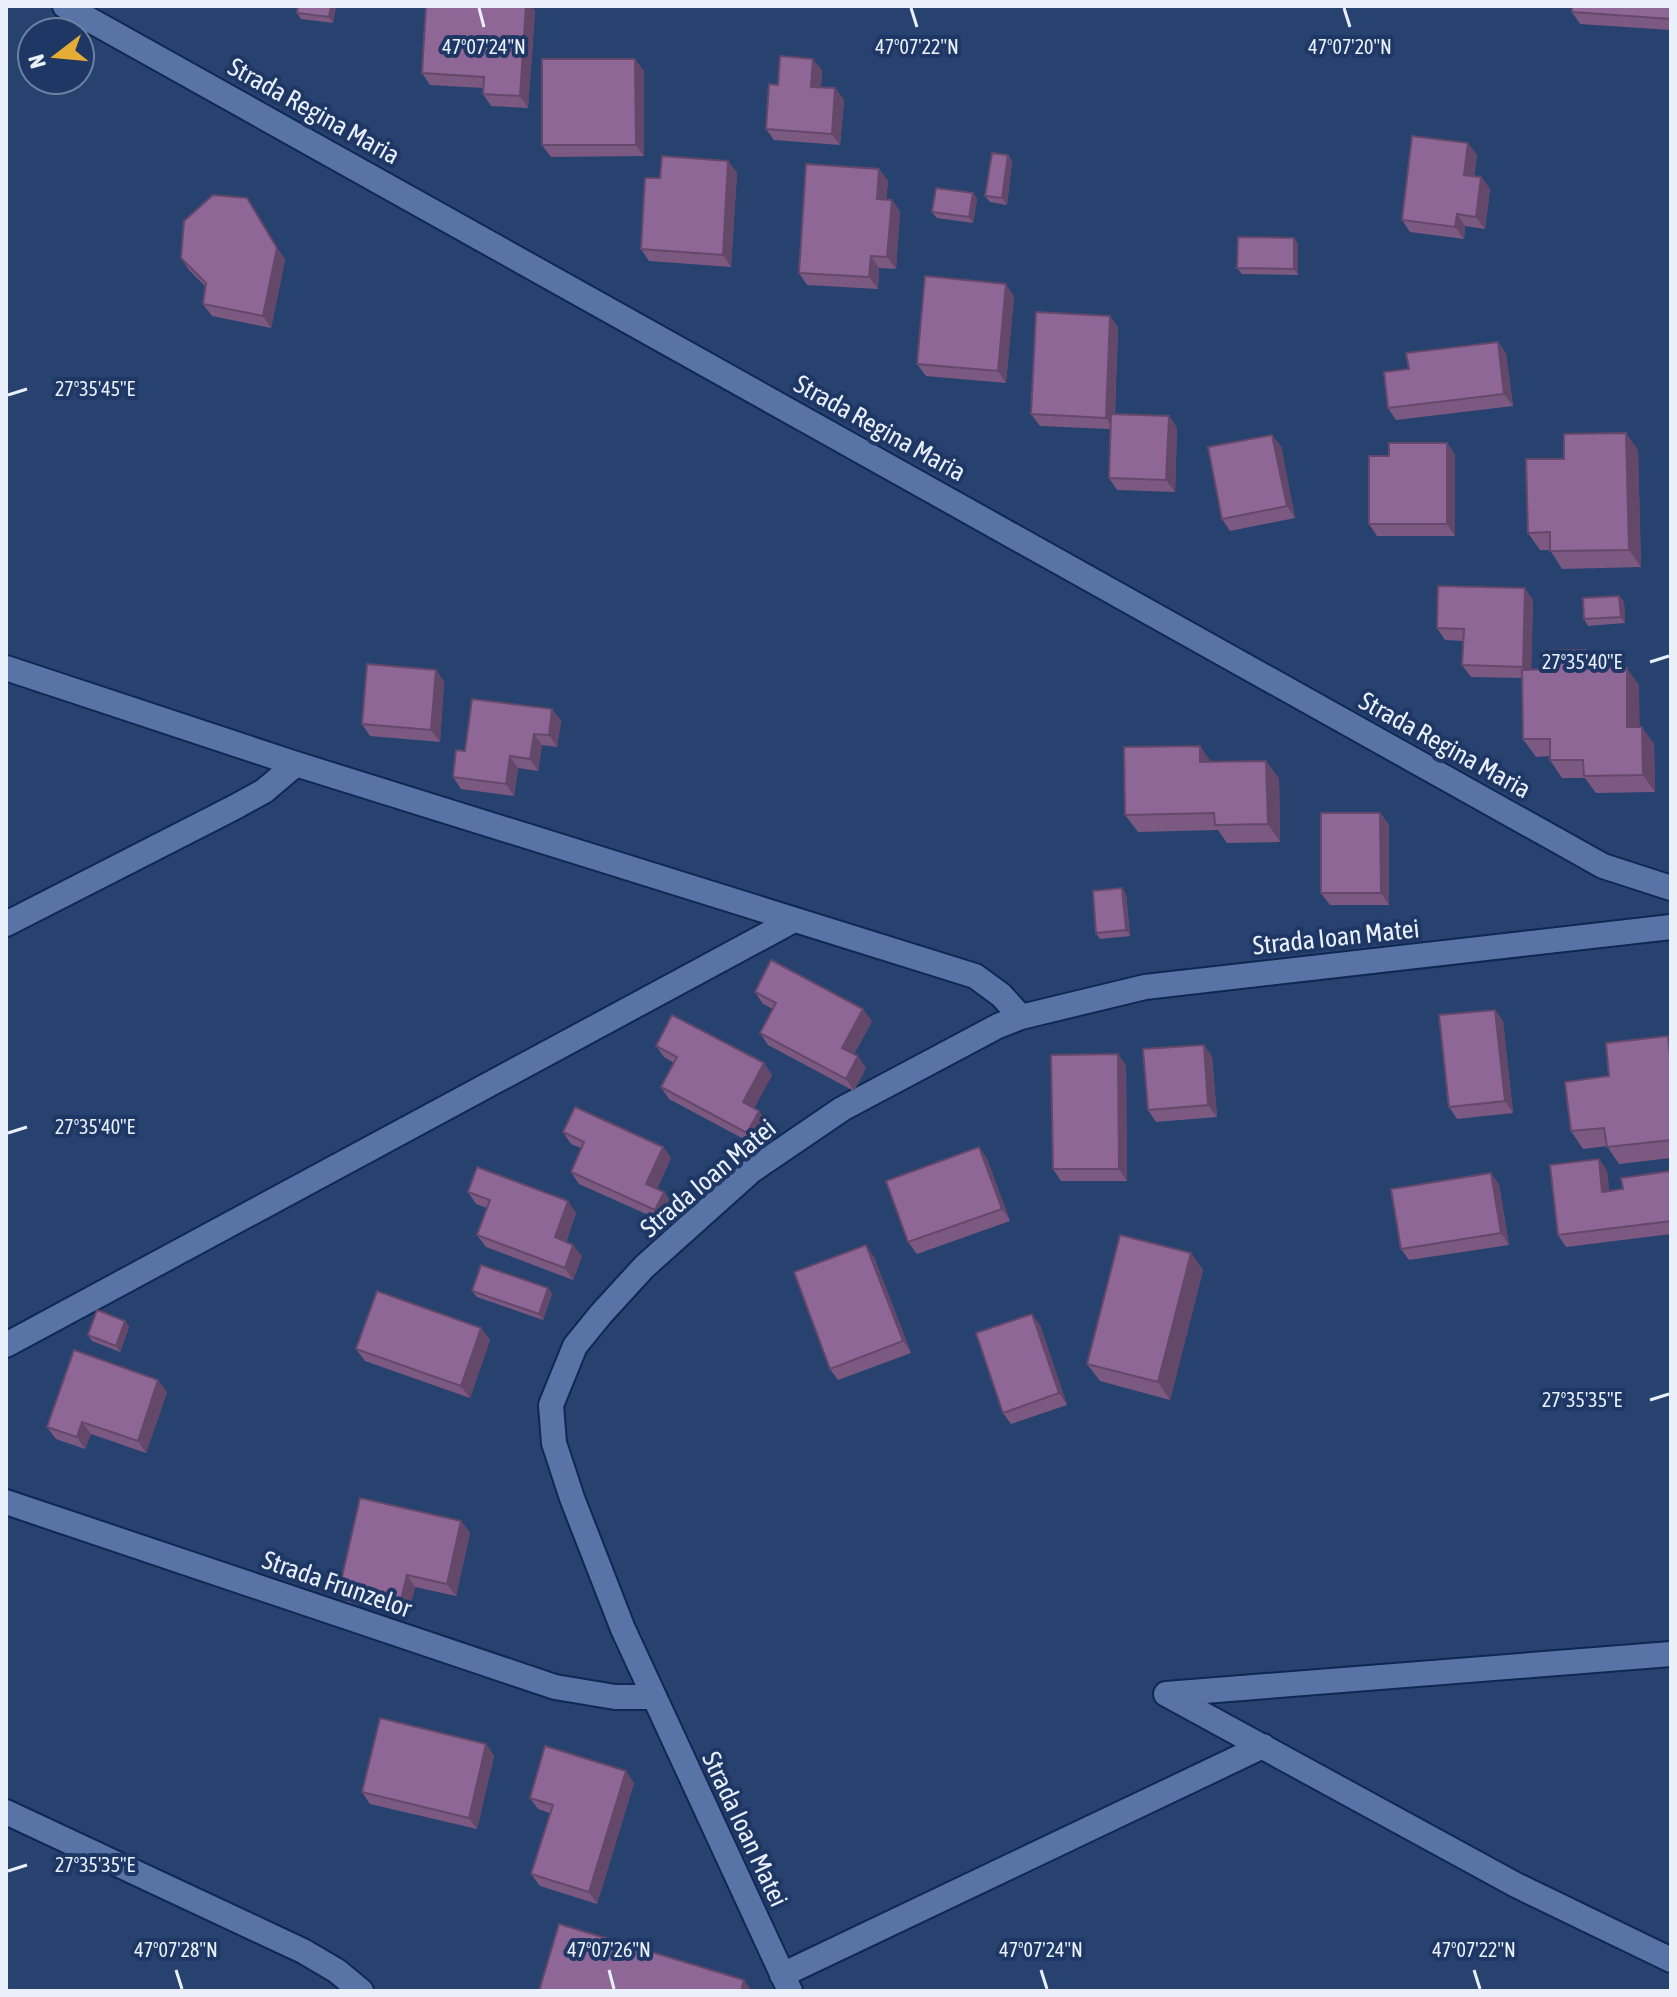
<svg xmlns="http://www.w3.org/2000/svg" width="1677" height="1997" font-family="'Asap Condensed',sans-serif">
  <rect width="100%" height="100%" fill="#284270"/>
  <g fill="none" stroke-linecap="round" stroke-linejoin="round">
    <!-- street casing -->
    <g stroke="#0f2752" stroke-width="28">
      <path id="street" d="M65 6 1603 866 1671 888
        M6 668 296 764 975 976 1001 995 1021 1017
        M6 924 235 807 264 791 296 764
        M6 1345 794 920
        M6 1502 555 1687 615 1697H654
        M1671 1654 1166 1694 1516 1885 1671 1960
        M6 1812 303 1951 337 1971 361 1991
        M782 1975 1263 1746
        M790 1991 623 1629 572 1498 554 1443 551 1405 575 1346 601 1314 644 1267 751 1171 842 1109 998 1026 1021 1017 1145 987 1671 927"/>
    </g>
    <!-- street -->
    <use href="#street" stroke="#5874a6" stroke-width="24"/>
  </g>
  <!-- wall -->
  <path fill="#7b5981" d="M298 6H336L333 23 301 19 297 13Z
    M1671 6V30L1580 24 1572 12Z
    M535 11 528 108 491 106 483 94V88L430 85 422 73Z
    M822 70 821 87 835 88 844 100 840 145 774 140 766 129 778 85Z
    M644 71V156L551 157 542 145Z
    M1008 155 1012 161 1007 205 990 202 985 196Z
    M1477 155 1474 177H1481L1490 189 1485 229 1465 226 1464 239 1410 232 1402 220Z
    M728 161 737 173 731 267 649 261 641 249Z
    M879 169 888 181 886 200H892L900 212 896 269 879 268 878 289 807 285 799 273Z
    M973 193 977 199 973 223 937 218 932 212Z
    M247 198 285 260 271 328 212 316 203 304 205 286 189 270 181 258Z
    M1294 238 1298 244V275L1242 274 1237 268Z
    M1014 296 1006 383 926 376 917 364Z
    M1110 316 1118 328 1115 414 1169 416 1177 428 1175 492 1117 490 1109 478 1110 429 1040 426 1031 414Z
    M1498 342 1506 354 1513 406 1396 420 1388 408 1409 369Z
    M1447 443 1455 455V536H1377L1369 524 1389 456Z
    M1281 446 1295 518 1230 531 1222 519Z
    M1638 450 1641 567 1562 569 1550 550H1540L1528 533 1564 459Z
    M1619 596 1624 602 1625 623 1588 626 1584 619Z
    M1533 600 1531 670 1598 668 1639 685V727L1654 744 1655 792 1596 793 1585 778H1562L1550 760V756L1536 757 1523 739 1522 678 1471 677 1462 665 1463 641 1445 640 1437 628Z
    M436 670 444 682 440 742 370 736 362 724Z
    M552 709 561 721 557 747 542 745 538 771 518 768 514 796 461 789 453 777 465 751Z
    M1211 762 1279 778 1280 842 1227 843 1218 830 1138 832 1125 815Z
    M1380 813 1389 825V905H1330L1321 893Z
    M1126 894 1130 936 1100 939 1096 933Z
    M755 992 872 1021 854 1054 866 1068 854 1091 768 1045 760 1033 773 1009 763 1004Z
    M1495 1010 1503 1021 1513 1113 1457 1119 1449 1107Z
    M1671 1041V1158L1619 1164 1607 1146 1583 1149 1571 1131 1609 1076Z
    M1204 1045 1212 1057 1217 1117 1156 1122 1148 1110Z
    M656 1046 764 1063 772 1075 754 1108 767 1122 755 1145 669 1099 661 1087 674 1063 664 1057Z
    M1118 1054 1126 1066 1127 1181H1061L1053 1169Z
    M563 1132 663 1147 671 1158 657 1189 664 1192 672 1204 664 1222 579 1184 571 1172 581 1148 571 1144Z
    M979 1147 987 1159 1010 1221 917 1254 908 1242Z
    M1599 1159 1607 1171 1609 1191 1623 1189 1671 1171V1234L1566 1247 1558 1235Z
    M1491 1173 1499 1185 1509 1245 1409 1260 1401 1249Z
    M468 1192 576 1213 566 1242 582 1256 573 1280 486 1247 477 1235 487 1208 476 1204Z
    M1191 1253 1203 1270 1170 1400 1100 1381 1087 1364Z
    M874 1257 911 1353 838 1380 830 1369Z
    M548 1288 552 1294 543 1320 477 1297 472 1291Z
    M125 1321 129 1327 120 1352 92 1341 88 1335Z
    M1040 1325 1067 1405 1011 1424 1003 1413Z
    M481 1328 490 1340 470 1398 365 1361 356 1349Z
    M158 1380 167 1392 146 1453 91 1434 85 1449 56 1439 47 1427Z
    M461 1521 470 1533 456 1596 415 1587 408 1615 347 1602 339 1590Z
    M486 1744 494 1756 477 1829 370 1804 362 1792Z
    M634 1783 597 1904 540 1886 531 1874 550 1813 538 1809 530 1798Z"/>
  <!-- shaded-wall -->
  <path fill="#644869" d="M331 6H336L333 23 329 17Z
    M526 6H531L535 11 528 108 520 96Z
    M635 59 644 71V156L636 145Z
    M813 59 822 70 820 99 811 87Z
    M835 88 844 100 840 145 832 134Z
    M1468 143 1477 155 1473 187 1464 175Z
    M1008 155 1012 161 1007 205 1002 198Z
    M728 161 737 173 731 267 723 255Z
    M879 169 888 181 885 211 877 199Z
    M1481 177 1490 189 1485 229 1476 217Z
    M973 193 977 199 973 223 969 217Z
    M247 198 285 260 271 328 263 316Z
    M892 200 900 212 896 269 887 257Z
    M1457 214 1465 226 1464 239 1455 227Z
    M1294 238 1298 244V275L1294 269Z
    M871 256 879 268 878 289 869 277Z
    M1006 284 1014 296 1006 383 998 371Z
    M1110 316 1118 328 1114 429 1106 418Z
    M1498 342 1506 354 1513 406 1504 394Z
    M1169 416 1177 428 1175 492 1166 480Z
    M1626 433 1638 450 1641 567 1629 550Z
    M1272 435 1281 446 1295 518 1287 506Z
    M1447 443 1455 455V536L1447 524Z
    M1525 588 1533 600 1531 679 1523 667Z
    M1619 596 1624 602 1625 623 1621 617Z
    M1586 650 1598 667H1586Z
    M1627 668 1639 685 1640 745 1627 727Z
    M436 670 444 682 440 742 431 730Z
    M552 709 561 721 557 747 549 735Z
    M1642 727 1654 744 1655 792 1643 775Z
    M534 734 542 745 538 771 530 759Z
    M1200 746 1212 763 1200 762Z
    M510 756 518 768 514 796 506 784Z
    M1266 761 1279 778 1280 842 1268 824Z
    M1380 813 1389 825V905L1381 893Z
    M1122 888 1126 894 1130 936 1126 930Z
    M863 1009 872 1021 851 1060 842 1048Z
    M1495 1010 1503 1021 1513 1113 1505 1101Z
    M1668 1036 1671 1041V1066Z
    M1204 1045 1212 1057 1217 1117 1208 1105Z
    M1118 1054 1126 1066 1127 1181 1119 1169Z
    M858 1056 866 1068 854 1091 846 1079Z
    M764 1063 772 1075 751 1114 743 1102Z
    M759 1111 767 1122 755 1145 747 1133Z
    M663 1147 671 1158 654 1196 646 1184Z
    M979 1147 987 1159 1010 1221 1002 1209Z
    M1599 1159 1607 1171 1611 1204 1602 1192Z
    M1491 1173 1499 1185 1509 1245 1501 1233Z
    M664 1192 672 1204 664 1222 655 1210Z
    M568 1201 576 1213 563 1249 555 1237Z
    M573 1245 582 1256 573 1280 565 1268Z
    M866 1245 874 1257 911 1353 903 1341Z
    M1191 1253 1203 1270 1170 1400 1158 1382Z
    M548 1288 552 1294 543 1320 539 1314Z
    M1032 1314 1040 1325 1067 1405 1059 1393Z
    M125 1321 129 1327 120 1352 116 1346Z
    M481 1328 490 1340 470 1398 461 1386Z
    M158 1380 167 1392 146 1453 138 1441Z
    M82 1422 91 1434 85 1449 77 1437Z
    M461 1521 470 1533 456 1596 447 1584Z
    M407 1575 415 1587 408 1615 400 1604Z
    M486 1744 494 1756 477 1829 469 1818Z
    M626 1771 634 1783 597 1904 589 1892Z
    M744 1980 752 1991H741Z"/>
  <!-- building -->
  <path fill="#8f6796" stroke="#644869" stroke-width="2" d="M298 6H331L329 17 297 13Z
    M426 6H526L520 96 483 94 484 77 422 73Z
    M1572 6H1671V19L1572 12Z
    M780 56 813 59 811 87 835 88 832 134 766 129 769 84 778 85Z
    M542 59H635L636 145H542Z
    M1412 136 1468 143 1464 175 1481 177 1476 217 1457 214 1455 227 1402 220Z
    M992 153 1008 155 1002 198 985 196Z
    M662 156 728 161 723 255 641 249 645 178H660Z
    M806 164 879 169 877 199 892 200 887 257 871 256 869 277 799 273Z
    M936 188 973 193 969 217 932 212Z
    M213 195 247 198 277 248 263 316 203 304 206 283 181 258 184 221Z
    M1238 237 1294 238V269L1237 268Z
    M925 276 1006 284 998 371 917 364Z
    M1036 312 1110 316 1106 418 1031 414Z
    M1498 342 1504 394 1388 408 1384 372 1409 369 1406 353Z
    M1111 414 1169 416 1166 480 1109 478Z
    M1626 433 1629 550 1550 551V532L1528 533 1526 459H1564V434Z
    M1272 435 1287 506 1222 519 1208 447Z
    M1389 443H1447V524H1369V456H1389Z
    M1438 586 1525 588 1523 667 1462 665 1464 629 1437 628Z
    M1619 596 1621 617 1584 619 1583 598Z
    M1586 650V667L1627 668V727H1642L1643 775 1584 776 1583 760H1550V739H1523L1522 670 1544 669 1543 651Z
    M367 664 436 670 431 730 362 724Z
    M472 699 552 709 549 735 534 734 530 759 510 756 506 784 453 777 456 750 465 751Z
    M1200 746V762L1266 761 1268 824 1215 825 1214 813 1125 815 1124 747Z
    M1321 813H1380L1381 893H1321Z
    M1122 888 1126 930 1096 933 1093 891Z
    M771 960 863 1009 842 1048 858 1056 846 1079 760 1033 776 1003 755 992Z
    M1495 1010 1505 1101 1449 1107 1439 1015Z
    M672 1015 764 1063 743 1102 759 1111 747 1133 661 1087 677 1057 656 1046Z
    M1668 1036 1671 1066V1140L1607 1147 1604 1128 1571 1131 1565 1082 1609 1076 1606 1043Z
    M1204 1045 1208 1105 1148 1110 1143 1049Z
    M1118 1054 1119 1169H1053L1051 1055Z
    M575 1107 663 1147 646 1184 664 1192 655 1210 571 1172 584 1142 563 1132Z
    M979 1147 1002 1209 908 1242 886 1181Z
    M1599 1159 1602 1192 1623 1189 1621 1178 1671 1171V1221L1558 1235 1550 1165Z
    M477 1167 568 1201 555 1237 573 1245 565 1268 477 1235 490 1200 468 1192Z
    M1491 1173 1501 1233 1401 1249 1391 1189Z
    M1120 1235 1191 1253 1158 1382 1087 1364Z
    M866 1245 903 1341 830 1369 794 1272Z
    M481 1265 548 1288 539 1314 472 1291Z
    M377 1291 481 1328 461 1386 356 1349Z
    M97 1310 125 1321 116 1346 88 1335Z
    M1032 1314 1059 1393 1003 1413 976 1333Z
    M74 1350 158 1380 138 1441 82 1422 77 1437 47 1427Z
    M360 1498 461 1521 447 1584 407 1575 400 1604 339 1590Z
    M380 1718 486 1744 469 1818 362 1792Z
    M545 1746 626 1771 589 1892 531 1874 553 1805 530 1798Z
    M559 1924 744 1980 741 1991H539Z"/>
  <!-- ticks -->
  <path fill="none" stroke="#e9f0fc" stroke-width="3" d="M479 8 484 27M911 8 917 27M1344 8 1350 27M8 395 27 389M1650 662 1669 656M8 1133 27 1127M1650 1400 1669 1394M8 1871 27 1865M176 1970 182 1989M609 1970 614 1989M1041 1970 1047 1989M1474 1970 1480 1989"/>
  <g text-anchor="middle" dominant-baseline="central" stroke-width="8" stroke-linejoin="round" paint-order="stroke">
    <!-- street labels -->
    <g font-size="26" fill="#e9f0fc" stroke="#1e3764">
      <text transform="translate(314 111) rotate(29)">Strada Regina Maria</text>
      <text transform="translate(880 428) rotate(29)">Strada Regina Maria</text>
      <text transform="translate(1445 745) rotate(29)">Strada Regina Maria</text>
      <text transform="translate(1336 937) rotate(-6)">Strada Ioan Matei</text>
      <text transform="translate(708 1178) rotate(-40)">Strada Ioan Matei</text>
      <text transform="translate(337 1584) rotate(19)">Strada Frunzelor</text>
      <text transform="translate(745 1829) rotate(65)">Strada Ioan Matei</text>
    </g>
  </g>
  <g font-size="20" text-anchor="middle" fill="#e9f0fc" stroke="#1e3764" stroke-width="8" stroke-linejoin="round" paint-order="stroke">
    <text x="484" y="54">47°07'24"N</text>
    <text x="917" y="54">47°07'22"N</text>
    <text x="1350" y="54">47°07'20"N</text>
    <text x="95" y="396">27°35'45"E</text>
    <text x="1582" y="669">27°35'40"E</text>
    <text x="95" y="1134">27°35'40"E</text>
    <text x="1582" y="1407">27°35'35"E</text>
    <text x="95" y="1872">27°35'35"E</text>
    <text x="176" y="1957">47°07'28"N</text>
    <text x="609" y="1957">47°07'26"N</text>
    <text x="1041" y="1957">47°07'24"N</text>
    <text x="1474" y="1957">47°07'22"N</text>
  </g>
  <!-- border -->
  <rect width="1677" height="1997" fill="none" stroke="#e9f0fc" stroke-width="16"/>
  <!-- north arrow -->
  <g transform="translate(56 56) rotate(254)"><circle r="38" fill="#1e3764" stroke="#6f81a1" stroke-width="2"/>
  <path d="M0-6L14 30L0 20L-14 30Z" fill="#e6ad36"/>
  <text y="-12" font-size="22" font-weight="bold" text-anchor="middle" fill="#e9f0fc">N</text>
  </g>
</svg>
